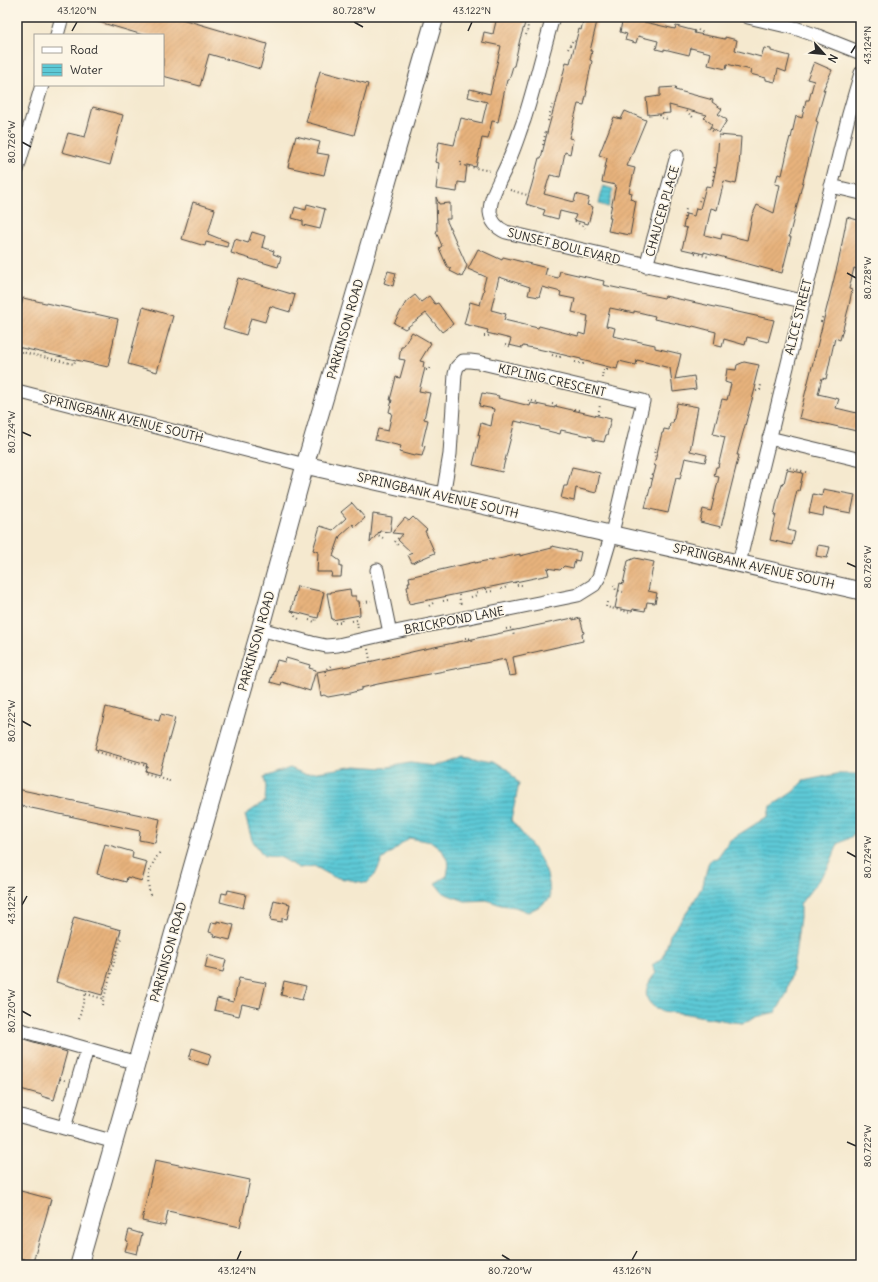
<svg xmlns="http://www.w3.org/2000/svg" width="878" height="1282" font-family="Delius,sans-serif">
  <defs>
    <pattern id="water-rules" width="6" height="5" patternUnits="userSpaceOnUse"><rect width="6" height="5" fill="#5dc9d6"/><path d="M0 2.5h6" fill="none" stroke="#4da3ae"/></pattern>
    <pattern id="building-hatch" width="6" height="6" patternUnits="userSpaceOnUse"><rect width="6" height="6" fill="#e7b27d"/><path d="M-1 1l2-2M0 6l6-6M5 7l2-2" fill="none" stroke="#c6996c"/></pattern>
  </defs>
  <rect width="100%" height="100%" fill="#fcf5e5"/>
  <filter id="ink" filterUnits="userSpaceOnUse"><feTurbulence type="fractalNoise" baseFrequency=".025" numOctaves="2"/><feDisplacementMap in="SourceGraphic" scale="8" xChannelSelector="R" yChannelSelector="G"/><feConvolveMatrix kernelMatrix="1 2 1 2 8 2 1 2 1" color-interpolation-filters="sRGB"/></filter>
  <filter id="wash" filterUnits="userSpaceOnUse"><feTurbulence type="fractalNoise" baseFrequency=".012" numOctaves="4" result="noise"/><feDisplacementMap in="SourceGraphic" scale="16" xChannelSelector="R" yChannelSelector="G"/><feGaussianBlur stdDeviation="0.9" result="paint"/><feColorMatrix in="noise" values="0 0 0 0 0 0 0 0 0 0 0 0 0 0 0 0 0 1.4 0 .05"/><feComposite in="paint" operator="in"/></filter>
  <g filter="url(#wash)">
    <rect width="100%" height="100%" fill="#f5e9cf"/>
    <!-- water -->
    <path fill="url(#water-rules)" stroke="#447a80" d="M603 186 613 189 608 207 599 204Z
      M461 756 494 761 508 770 519 784 511 820C524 836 544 858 548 879 550 885 549 892 550 898L540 906 528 912 515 907 501 905 487 900 465 901 443 893 435 883 447 876 449 864 442 850 432 842 409 838 382 860 375 875 367 883 334 877 314 866 299 868 280 857 264 856 252 840 245 815 265 801 266 787 264 777 290 768 305 774 356 766 383 768 410 763 434 766Z
      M837 774H861V831L838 844 828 868 800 904V917L795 957 787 993 776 1012 755 1017 749 1021 742 1023C724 1021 706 1017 687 1014 679 1012 671 1013 663 1011 641 1004 643 987 656 973L652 965 663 958 670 935 690 908 703 885 708 864 711 859 717 858 730 840 768 816 770 807 793 792 803 781Z"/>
    <g id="blocks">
      <!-- building -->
      <path fill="url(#building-hatch)" fill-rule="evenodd" d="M90 17H175L267 44 260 69 209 54 200 86 163 76V35H143L89 19Z
        M497 17H527L520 39 514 66H513L509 80H507L504 93 498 122 492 121 488 139 482 138 476 167 467 165 465 183 458 182 457 192 436 189 439 163 435 162 439 142 454 145 461 118 482 123 487 102 468 97 470 89 490 94 501 46 482 42 484 32 493 34Z
        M584 17H598L590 51H592L590 60 592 61 586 90 587 91 584 105 578 104 569 138 573 139 570 154 565 152 560 177 550 175 544 194 574 202 576 194 589 198 587 205 593 207 588 224 574 220 576 215 560 211 558 219 543 215 545 210 526 204 532 184 539 158H541L548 129 555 104H556L566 62 570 63 579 29 581 30Z
        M623 17 675 29 676 26 695 31 694 33 725 39V37L737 40 735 50 761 57 764 48 771 49V51L790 56 786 72 778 69 775 82 766 80V78L750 74 751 70 727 64 726 69 708 65 711 53 691 48 689 55 664 49V51L656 49 658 41 638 36 636 43 625 40 627 34 620 32Z
        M814 62 832 70 823 90H825L816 121 818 122 789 237H791L782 273 704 252V254L682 249 687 228 683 227 686 214 694 216 696 208 700 209 706 186 712 187 717 163 719 135 741 137 739 167 736 184 724 181 717 210 711 208 705 235 721 239 722 234 747 240 752 216 757 205 774 213 780 185 775 184 778 174 782 175 787 153 786 152 790 137 791 138 796 116 802 118 806 100H809L814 81 807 79Z
        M320 71 368 84 354 135 306 122Z
        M676 87 675 90 713 100 712 102 722 109 718 114 727 120 719 133 710 127 712 124 704 118 707 115 669 105 670 113 648 115 646 98 660 96V88Z
        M93 107 123 115 110 165 62 152 68 133 85 137Z
        M625 111 646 120 627 166 635 168 629 192 632 193 630 199 636 201 630 235 608 231 611 218H609L616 185 602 182 607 158 599 155 614 117 621 119Z
        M296 136 320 142 317 153 329 155 324 175 288 167Z
        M436 197 439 204 450 203V219H446L467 266 462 277 450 271 451 269 447 266 439 248 442 246 436 232 437 231Z
        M193 202 215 209 208 234 228 242 227 247 206 242 205 246 182 239Z
        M307 204 325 209 320 229 303 225V221L292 218 295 207 306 210Z
        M847 217 861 221V270L854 268 849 289 852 290 849 306 840 340 835 338 826 379 822 378 818 394 839 399 836 408 861 414V432L799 418 839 259Z
        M252 232 265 236 262 247 274 251 273 254 281 257 278 267 231 253 235 239 248 243Z
        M478 249 502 260 503 257 547 268 545 275 558 278 560 271 604 281 603 285 664 298 665 296 774 320 768 342 747 337 745 345 724 339 722 347 714 345 716 332 693 326 692 327 654 319 655 316 634 311V313L610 308 606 326 615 328 613 336 655 345V348L681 354 675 379 694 376 696 389 673 392 670 368 637 360 636 365 619 361 617 369 581 360V359L547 351 523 346 522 348 509 345 511 339 487 333 488 330 464 324 470 302 480 305 484 289 483 288 486 277 468 269ZM499 277 530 287 528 295 539 297 542 287 561 292 560 296 575 299 572 312 588 316 585 335 579 333 578 336 539 326 538 328 504 320 506 314 491 310Z
        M388 271 396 273 393 286 384 283Z
        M238 278 295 295 290 312 270 306 265 322 251 318 246 335 223 328Z
        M415 295 421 302 429 296 435 304 438 303 453 324 442 332 426 313 405 329 394 323 406 302Z
        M23 298 118 319 108 367 17 347V324Z
        M143 307 173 316 157 372 128 364Z
        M412 332 431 343 420 361 424 362 423 367 425 368 419 391 430 393 424 419 428 420 422 445 425 446 422 456 416 455 414 456 399 452 401 446 375 440 378 429 388 431 392 413 389 412 392 400H390L396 377 400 378 405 360 399 359 401 347H403Z
        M744 362 759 365 754 385H756L737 455H739L721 527 700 522 703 509 711 511 719 477 714 476 716 467H718L725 437 713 434 722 399 727 400 731 384 725 382 727 369 736 370 737 365Z
        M482 393 499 396 498 398 530 406 531 403 555 408V406L611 419 607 435H606L604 442 593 440V437L561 430 560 434 540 429V427L515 421 502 472 473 465 480 435H478L481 423 491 426 494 409 479 406Z
        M677 403 698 407 690 451 707 455 705 462 685 458 680 479 676 478 668 513 645 508 656 466 654 465 662 433H663L664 429 669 430 670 423H673Z
        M572 467 600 473 596 493 576 488 574 501 561 498 564 486H567Z
        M787 470 803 473 799 491 797 490 788 530 795 532 792 545 770 540 776 515H774L778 497 783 482 784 483Z
        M823 489 855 495 851 513 824 508 823 516 809 513 813 494 822 496Z
        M352 503 365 518 355 527 353 524 340 536 333 556 340 561V567H342L341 577H331L332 572H317L318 552 313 550 320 526 333 530 346 518 341 512Z
        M373 514 392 517 390 532 380 531 370 543Z
        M413 517 427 530 425 531 435 553 412 563 408 555 412 553 398 540 403 534 392 533 405 518 409 521Z
        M818 545 830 547 827 558 816 556Z
        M552 546 581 552 579 561 575 560 573 568 564 566 560 570 547 568 549 575 409 604 407 592H408L407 587 409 586 408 582H410L409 577 475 562V563L490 560V561L520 554V556L552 548Z
        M635 558 654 562 648 591 657 593 655 603 647 602 645 611 633 609 632 611 615 608 620 583 623 584 628 561Z
        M297 586 324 592 318 618 291 611Z
        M350 589 351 596H356V601H359L360 615 332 620 327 593H331V592Z
        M573 618V620L580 618 584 633 582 634 583 641 513 657 516 675 509 676 505 659 378 684 361 688V690L350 693 328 697 324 695 321 696 317 672 369 662 420 650Z
        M286 658 310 665 309 668 316 670 310 691 282 682 281 685 270 682 277 660 285 662Z
        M106 707 159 721 161 714 175 718 159 775 145 771 147 764 95 749Z
        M17 789 160 819 155 843 139 840 140 831 17 805Z
        M105 844 133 852 132 858 147 862 142 881 127 877 126 882 97 874Z
        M228 890 246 894 243 908 220 902 222 893 227 894Z
        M274 900 290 904 287 919 282 918V922L270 920Z
        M74 917 121 930 102 995 56 982Z
        M217 921 234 925 230 940 214 936 215 934 209 932 212 922 217 923Z
        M208 955 226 960 223 972 205 968Z
        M239 978 266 983 260 1008 242 1004 239 1016 214 1010 217 998 233 1002 234 1001Z
        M284 981 306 986 302 1000 281 995Z
        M17 1037 67 1052 54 1100 41 1096 42 1095 17 1088Z
        M192 1048 211 1054 208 1065 189 1059Z
        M155 1160 250 1180 240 1227 168 1211 165 1226 142 1221Z
        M17 1190 51 1199 33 1262 17 1257Z
        M129 1230 142 1234 137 1254 125 1251 128 1241H126Z"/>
    </g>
  </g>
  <g filter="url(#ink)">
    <use href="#blocks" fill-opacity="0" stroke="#494844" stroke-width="1"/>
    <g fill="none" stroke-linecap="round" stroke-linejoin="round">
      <!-- minor casing -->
      <g stroke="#494844" stroke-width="15">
        <path id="minor" d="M553 17C543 51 535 86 524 120 519 133 515 147 509 160 503 176 490 194 490 212 491 221 497 228 506 232L802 301
          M748 17 795 28 818 36 861 53
          M57 35 62 17
          M17 170 42 85
          M831 186 861 193
          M646 266 677 156
          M17 391 305 465
          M769 438 861 460
          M739 563 849 114 861 73
          M377 570 390 633
          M260 629 312 643 326 646 338 645 390 633 578 595 594 585 599 577 612 533 643 401 478 362 470 361H463L457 367 455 374 450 454 443 496
          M17 1029 137 1063
          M17 1115 115 1142
          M64 1128 87 1049"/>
      </g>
      <!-- major casing -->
      <g stroke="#494844" stroke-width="19">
        <path id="major" d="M305 465 861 591
          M79 1265 260 629 305 465 352 304 435 17"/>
      </g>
      <!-- path -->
      <path stroke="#494844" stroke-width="2" stroke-dasharray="1 3" stroke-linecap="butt" d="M698 30 705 34
        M526 35 528 29 527 22
        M568 49 573 40 575 41
        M686 111 695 119
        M659 115 662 118 668 119
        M548 121 552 105
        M709 128 715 133
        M543 145 546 130
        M461 162 460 165 491 171
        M713 180 715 166
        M510 190 527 195
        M699 201 703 194
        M684 218 686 209
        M575 221 585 228
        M695 253 709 257
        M821 322 823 315
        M484 336H488L490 335
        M505 345 512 347
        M17 351 74 364 75 361
        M552 355 560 357V354
        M575 362 583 364V362
        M426 370H429L430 366
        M602 378 603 370H607V368
        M756 391 760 390 761 385
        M528 400 537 402
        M552 404 559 406
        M574 409 579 410
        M598 415 600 405
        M655 448 654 455 655 456
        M787 469 788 467 809 473
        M651 479 652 473
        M379 532 378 535 383 538
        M398 538 395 542 399 546
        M515 582 516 585H523
        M614 585 616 590 623 592
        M486 589V592L493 591
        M501 589 507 587V585
        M459 595 461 606
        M471 597 477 595V591
        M443 601 448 600V597
        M607 602 606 607 629 612
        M359 603 371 601
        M429 606 433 603V600
        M294 612 295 616 299 619
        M309 620 315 622 316 618
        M352 621 357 620 358 630
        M335 623 342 622 341 618
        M506 629 512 628 514 636
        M465 638H468L472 639 473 643
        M368 649 371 665
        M326 676 325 670 332 665
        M97 752 147 766 145 773 172 781
        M150 895C146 876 149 868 160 852
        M86 994 104 999
        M102 1005 121 938
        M79 1019 86 992
        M60 1079 67 1081"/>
      <!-- minor -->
      <use href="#minor" stroke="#fff" stroke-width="13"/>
      <!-- major -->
      <use href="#major" stroke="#fff" stroke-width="17"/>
    </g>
  </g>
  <!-- ticks -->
  <path fill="none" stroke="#2b2b2b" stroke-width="1.5" d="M354 22 363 27M72 31 77 22M468 31 472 22M851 53 856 45M22 142 31 147M847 273 856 278M22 432 31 436M847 563 856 567M22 721 31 726M847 852 856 857M22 905 27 896M22 1011 31 1016M847 1142 856 1146M502 1255 510 1260M237 1260 241 1251M632 1260 637 1251"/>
  <g text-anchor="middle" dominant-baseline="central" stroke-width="3" stroke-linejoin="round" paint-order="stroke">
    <!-- street labels -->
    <g font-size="12" fill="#2b2b2b" stroke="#fcf5e5">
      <text transform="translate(662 211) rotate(-74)">CHAUCER PLACE</text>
      <text transform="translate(564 246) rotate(14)">SUNSET BOULEVARD</text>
      <text transform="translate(798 317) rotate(-76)">ALICE STREET</text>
      <text transform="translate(345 329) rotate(-74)">PARKINSON ROAD</text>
      <text transform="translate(552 380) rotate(13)">KIPLING CRESCENT</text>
      <text transform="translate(123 418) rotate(14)">SPRINGBANK AVENUE SOUTH</text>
      <text transform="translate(438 495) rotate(13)">SPRINGBANK AVENUE SOUTH</text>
      <text transform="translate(754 566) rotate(13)">SPRINGBANK AVENUE SOUTH</text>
      <text transform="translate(454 620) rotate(-11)">BRICKPOND LANE</text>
      <text transform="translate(256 641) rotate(-74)">PARKINSON ROAD</text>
      <text transform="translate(168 952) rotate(-74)">PARKINSON ROAD</text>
    </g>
  </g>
  <!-- margin -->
  <rect width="878" height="1282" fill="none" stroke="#fcf5e5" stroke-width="44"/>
  <!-- legend -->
  <rect x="34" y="34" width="130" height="52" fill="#fcf5e5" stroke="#a8a49b"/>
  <rect x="42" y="47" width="20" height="6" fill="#ffffff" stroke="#a8a49b"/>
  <text x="70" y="54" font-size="12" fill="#2b2b2b">Road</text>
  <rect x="42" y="64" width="20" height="12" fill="url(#water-rules)" stroke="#a8a49b"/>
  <text x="70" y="74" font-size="12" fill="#2b2b2b">Water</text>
  <!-- north arrow -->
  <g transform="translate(824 54) rotate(117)" stroke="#fcf5e5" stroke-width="3" paint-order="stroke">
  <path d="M0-3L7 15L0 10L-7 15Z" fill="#2b2b2b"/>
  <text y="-6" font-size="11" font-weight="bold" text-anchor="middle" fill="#2b2b2b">N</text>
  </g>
  <rect x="22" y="22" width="834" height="1238" fill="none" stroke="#2b2b2b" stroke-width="1.5"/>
  <g font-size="10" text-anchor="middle" fill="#2b2b2b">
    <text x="77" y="14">43.120°N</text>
    <text x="354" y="14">80.728°W</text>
    <text x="472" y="14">43.122°N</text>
    <text transform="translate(867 45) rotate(-90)" y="4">43.124°N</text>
    <text transform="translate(11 142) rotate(-90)" y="4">80.726°W</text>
    <text transform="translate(867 278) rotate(-90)" y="4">80.728°W</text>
    <text transform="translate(11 432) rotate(-90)" y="4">80.724°W</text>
    <text transform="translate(867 567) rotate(-90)" y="4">80.726°W</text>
    <text transform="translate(11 721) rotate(-90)" y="4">80.722°W</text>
    <text transform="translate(867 857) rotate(-90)" y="4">80.724°W</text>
    <text transform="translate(11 905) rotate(-90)" y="4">43.122°N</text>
    <text transform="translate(11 1011) rotate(-90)" y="4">80.720°W</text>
    <text transform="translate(867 1146) rotate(-90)" y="4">80.722°W</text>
    <text x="237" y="1274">43.124°N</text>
    <text x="510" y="1274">80.720°W</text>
    <text x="632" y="1274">43.126°N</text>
  </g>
</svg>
